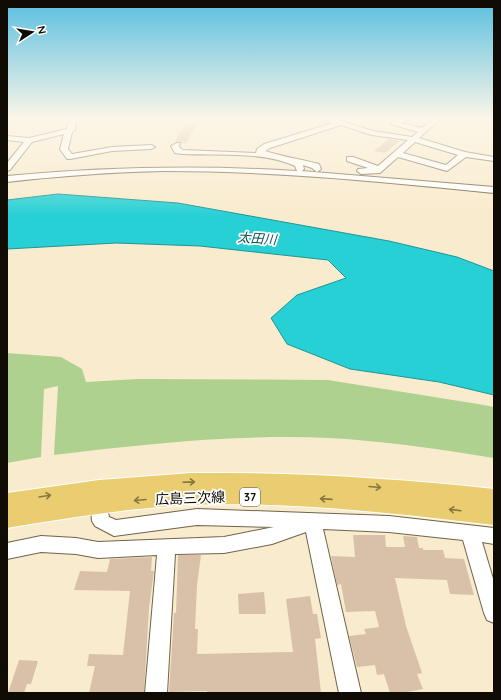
<svg xmlns="http://www.w3.org/2000/svg" width="501" height="700" font-family="Quicksand,'Noto Sans JP',sans-serif">
  <rect width="100%" height="100%" fill="#f9ebcd"/>
  <!-- green -->
  <path fill="#aed18f" d="M7 353 61 357 82 369 86 382 138 379 328 380 478 404 494 407V458C439 449 384 441 329 438 237 434 145 444 54 455L58 386 44 389 41 457 7 463Z"/>
  <!-- water -->
  <path fill="#26d0d5" stroke="#1f9596" d="M58 194 178 203 389 241 457 257 494 271V395L439 382 350 369 287 344 271 318 297 295 346 278 328 260 200 246 116 243 7 249V200Z"/>
  <!-- building -->
  <path fill="#d9c1a9" d="M187 121 198 122 186 143 175 142Z
    M389 139 400 141 385 153 374 151Z
    M353 535H385L386 547H405L403 536 417 537 419 548H423V550H443L445 558 464 559 474 595 450 594 447 580 395 578 406 626 422 673 417 674 423 689 402 693H390L384 674 377 675 375 665 357 667 349 636 366 634 364 629 379 627 375 611 346 612 341 584 337 585 331 556 355 557Z
    M178 555H201L197 585 195 629H198L197 654 293 652 286 599 310 596 313 614H317L321 638 315 639 321 693H207V691L169 692 174 613H176Z
    M152 557 151 571H154L149 608 144 692 89 693 95 666H87L89 654 123 655 130 591 74 590 80 571 107 572 110 559Z
    M264 592 266 614H239L238 594Z
    M19 660 38 661 31 684H27L24 693H8Z"/>
  <g fill="none" stroke-linecap="round" stroke-linejoin="round">
    <!-- minor casing -->
    <g stroke="#706449" stroke-width="2">
      <path id="minor" d="M69 118H76L75 130 72 132 68 149 72 154 112 147 151 145 155 147 151 149 112 151 70 159H67L60 149 64 134 32 142 10 170 7 171V163L24 142 7 140V136L29 138 67 129Z
        M322 118H331L373 131 412 137 418 132 391 124 400 118H406V121L401 123 422 128 434 118H441L419 138 465 152 494 157V161L466 157 447 171 398 157 380 173 361 174 357 171 358 169 368 168 347 161V157H353L378 166 408 140 372 135 341 125 270 148 265 151C283 157 301 159 319 164L321 169 317 172 312 168 303 165 304 169 302 171 494 187V193C384 182 275 171 164 171 112 172 59 176 7 182V176C104 167 200 165 297 171L295 166C262 151 219 156 183 154L175 153 171 146 177 143H180L179 147 183 150 256 153 257 149 264 144 333 123 322 120ZM415 142 458 155 446 165 403 153Z
        M98 490 104 492 109 517 116 520 197 509 389 516 494 528V544L482 542 494 582V623L487 620 484 613 463 540 389 532 323 529 361 693H339L306 532 272 544 224 553 175 554 167 693H145L157 555 98 558 76 554 41 552 7 559V543L41 536 76 538 98 542 224 537 274 527 197 525 114 536 95 526 92 521 90 497 92 492Z"/>
    </g>
    <!-- major casing -->
    <g stroke="#fff" stroke-width="2">
      <path id="major" d="M191 473C292 472 393 478 494 489V525C393 513 291 501 190 505 128 508 68 518 7 528V493L99 480Z"/>
    </g>
    <!-- minor -->
    <use href="#minor" fill="#fff" fill-rule="evenodd"/>
    <!-- major -->
    <use href="#major" fill="#e9cd70" fill-rule="evenodd"/>
  </g>
  <!-- one-way arrows -->
  <defs><path id="oneway-shaft" d="M-6 0H5M1.5-3L5.5 0L1.5 3" fill="none" stroke-width="1.6" stroke-linecap="round" stroke-linejoin="round"/></defs>
  <g stroke="#87763f">
    <use href="#oneway-shaft" transform="translate(189 482) rotate(-2)"/>
    <use href="#oneway-shaft" transform="translate(375 487) rotate(5)"/>
    <use href="#oneway-shaft" transform="translate(45 496) rotate(-9)"/>
    <use href="#oneway-shaft" transform="translate(326 499) rotate(-176)"/>
    <use href="#oneway-shaft" transform="translate(140 500) rotate(175)"/>
    <use href="#oneway-shaft" transform="translate(455 510) rotate(-173)"/>
  </g>
  <!-- sky -->
  <linearGradient id="sky" x2="0" y2="1"><stop stop-color="#5abfe0"/><stop offset="0.55" stop-color="#fcf6e8"/><stop offset="1" stop-color="#fcf6e8" stop-opacity="0"/></linearGradient>
  <rect width="501" height="216" fill="url(#sky)"/>
  <g text-anchor="middle" dominant-baseline="central" stroke-width="3.5" stroke-linejoin="round" paint-order="stroke">
    <!-- shield labels -->
    <rect fill="#fff" stroke="#58554f" stroke-width="1" x="240" y="488" width="20" height="18" rx="3"/>
    <g font-size="11" font-weight="bold" fill="#100c03">
      <text x="250" y="497">37</text>
    </g>
    <!-- water labels -->
    <g font-size="13" font-style="italic" fill="#0d5153" stroke="#fff">
      <text transform="translate(257 238) rotate(4)">太田川</text>
    </g>
    <!-- near-street labels -->
    <g font-size="14" fill="#100c03" stroke="#fff">
      <text transform="translate(190 498) rotate(-2)">広島三次線</text>
    </g>
  </g>
  <!-- border -->
  <rect width="501" height="700" fill="none" stroke="#100c03" stroke-width="16"/>
  <!-- north arrow -->
  <g transform="translate(32 32) rotate(78)" stroke="#ffffff" stroke-width="3" paint-order="stroke">
  <path d="M0-3L7 15L0 10L-7 15Z" fill="#100c03"/>
  <text y="-6" font-size="11" font-weight="bold" text-anchor="middle" fill="#100c03">N</text>
  </g>
</svg>
